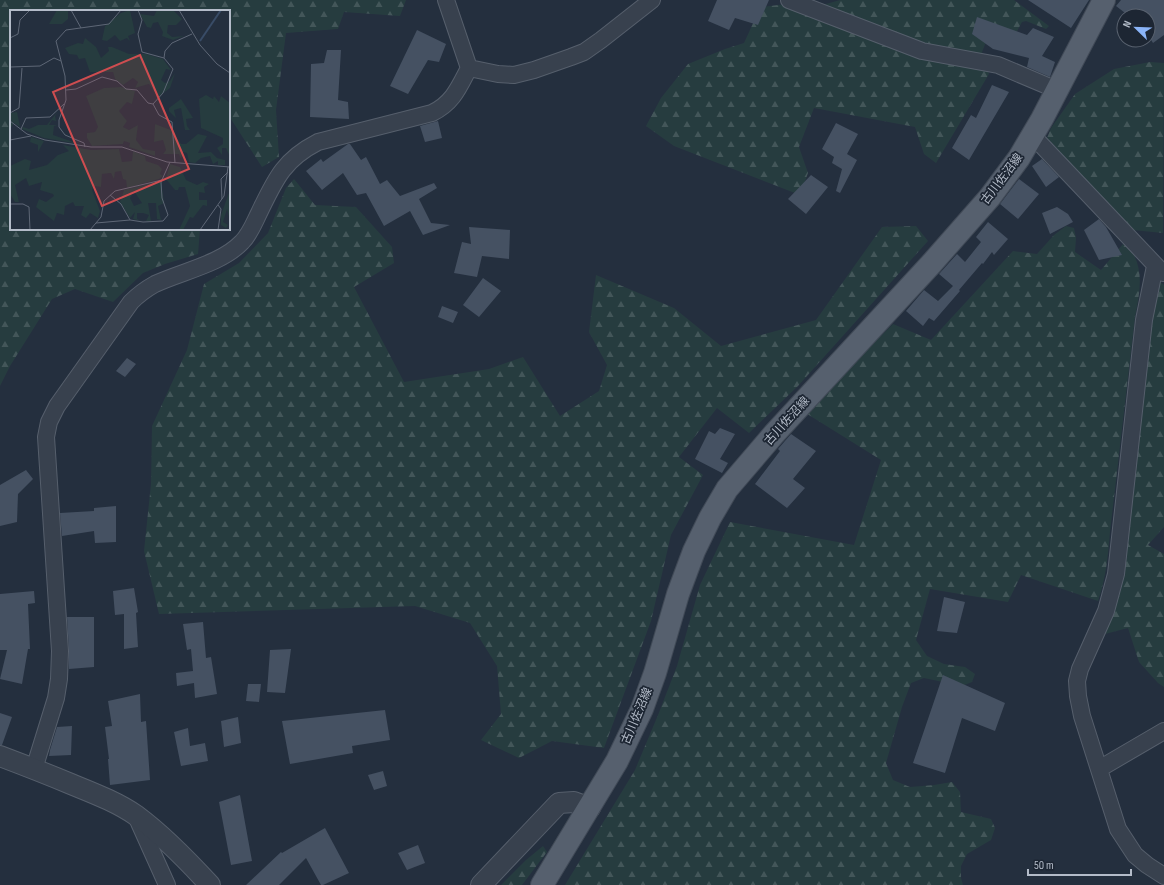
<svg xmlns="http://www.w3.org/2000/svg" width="1164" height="885" font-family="'Sofia Sans Condensed','Noto Sans JP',sans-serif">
  <defs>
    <pattern id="forest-firs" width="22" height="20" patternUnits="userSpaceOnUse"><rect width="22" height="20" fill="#263c3f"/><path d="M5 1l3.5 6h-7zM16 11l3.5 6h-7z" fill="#435659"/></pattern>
  </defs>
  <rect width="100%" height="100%" fill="#242f3e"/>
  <!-- forest -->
  <path fill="url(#forest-firs)" d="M0 0H406L400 16 344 12 338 29 286 33 276 110 279 157 262 167 229 116V11H11V229H200L198 254 165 264 143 273 113 302 75 289 52 299 10 366 0 386Z
    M840 0H1014L1049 26 1046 29 1026 21 1022 22 1016 33 992 27 982 52 989 74 936 163 924 154 915 127 814 108 799 147 808 173 800 195 674 146 646 126 661 98 688 64 725 49 744 43 755 19 762 7 794 3 826 4Z
    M1150 62 1164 63 1163 233 1133 230 1047 138 1051 128 1075 94 1114 69Z
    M294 179 315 205 356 207 392 247 394 263 354 287 404 382 489 369 523 357 560 416 599 391 607 365 589 332 596 275 674 308 721 346 816 320 882 227 916 226 928 241 798 386 749 433 717 408 679 457 703 475 671 535 651 621 604 748 552 741 519 758 481 740 501 714 497 666 470 623 415 606 159 614 144 551 151 484 152 426 187 350 204 284 239 263 268 233 286 188Z
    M1066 226 1074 228 1076 238 1075 252 1101 270 1123 244C1127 247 1132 250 1134 255 1144 275 1139 296 1135 317L1110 532C1108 556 1106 578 1098 601L1021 575 1008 602 930 589 916 640 927 656 944 664 965 667 975 674 972 682 962 686 924 678 911 683 902 707 886 763 893 780 910 787 934 785 952 782 960 792 961 812 991 819 995 828 991 840 967 854 961 866V878L963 885H565L635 770 658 715 677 666 700 585 730 522 854 545 881 460 804 412 893 324 931 340 1013 251 1037 254 1054 235Z
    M1159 281 1164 285V527L1148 545 1164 554V687L1158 683 1139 662 1128 628 1105 634 1112 612 1152 319Z
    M543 846 547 852 522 885H501L526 860Z"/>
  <!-- building -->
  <path fill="#455162" d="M717 0H769L758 25 735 18 729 30 708 21Z
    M1028 0H1089L1071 28Z
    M1121 0H1164V35L1153 43 1148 35V16H1129L1116 6Z
    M977 17 1027 35 1033 28 1054 37 1042 56 1055 62 1050 77 1027 67 1029 58 993 49 972 34Z
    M417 30 446 44 439 62 428 60 408 94 390 86Z
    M327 50H341L338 100 348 102 349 119 310 117 311 64 324 63Z
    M992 85 1009 92 969 160 952 148 971 115 976 118Z
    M438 121 442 138 425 142 420 126Z
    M836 123 858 134 847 154 857 160 840 193 836 191 842 169 832 163 834 157 822 149Z
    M348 144H350L361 160 366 157 380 184 387 180 400 196 434 183 437 188 419 199 431 223 450 225 423 235 410 211 384 226 366 193 357 195 343 173 322 190 306 171 321 159 323 162Z
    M1042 159 1059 177 1046 187 1032 166Z
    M811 175 828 187 806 214 788 199Z
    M1019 179 1039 194 1018 219 1000 204Z
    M1057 207 1068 214 1073 222 1050 234 1042 213Z
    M1099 219 1106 227 1122 255 1099 260 1084 230Z
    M988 222 1008 239 994 255 992 252 983 264 982 263 959 290 960 291 934 321 929 318 923 326 906 311 924 290 938 301 953 286 939 274 957 254 965 262 981 242 976 237Z
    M469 227 510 230 509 259 482 256 477 277 454 273 462 242 471 244Z
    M483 278 501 291 479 317 463 305Z
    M442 306 458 312 453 323 438 317Z
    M127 358 136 364 125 377 116 371Z
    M720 428 735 434 720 459 728 463 722 473 695 459 709 431 715 434Z
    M791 434 816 451 793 479 805 488 787 508 755 484 780 451 778 449Z
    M26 470 33 479 18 494 17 522 0 526V485Z
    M116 506V542L95 543 94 531 62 536 60 513 94 511V508Z
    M134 588 138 612 136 613 138 647 124 649V614L115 615 113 591Z
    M34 591 35 603 28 604 30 649H28L22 684 0 679 7 650H0V594Z
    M944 597 965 602 957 633 937 631Z
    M67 617H94V667L69 669V650Z
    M203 622 206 658 211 657 217 694 195 698 194 683 177 686 176 673 193 671 191 649 187 650 183 624Z
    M291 649 285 693 267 692 270 650Z
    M943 675 1005 703 995 731 962 718 945 773 913 763Z
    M248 684H261L259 702 246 701Z
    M140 694 141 722 146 721 150 780 110 785 108 759H109L105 727 112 726 108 701Z
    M385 710 390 740 352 746 353 753 290 764 282 721Z
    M0 713 12 717 2 745H0Z
    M238 717 241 743 224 747 221 721Z
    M72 726 71 755 49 756 50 750 57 727Z
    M188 728 190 746 205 743 208 761 181 766 174 732Z
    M383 771 387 786 374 790 368 775Z
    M240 795 252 861 231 865 219 802Z
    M325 828 349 873 323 885H321L306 858 279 885H246L281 852 282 853Z
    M418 845 425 863 407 870 398 853Z"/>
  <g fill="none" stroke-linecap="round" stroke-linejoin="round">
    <!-- minor casing -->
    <g stroke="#565f6c" stroke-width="18">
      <path id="minor" d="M789 0 922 51 998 65 1057 90
        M469 68 498 74 514 75 534 70 571 57 584 52 601 40 652 0
        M1032 135 1163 273
        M1155 266 1144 320 1116 574 1106 611 1080 669 1077 681 1078 696 1082 716 1118 829 1135 855 1147 865 1164 876
        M34 769 56 698 59 679 60 651 46 437 49 422 57 406 131 302C138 295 146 289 155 284 183 271 221 264 242 242 250 234 254 223 259 213 275 180 283 160 318 142L432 113C453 103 459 87 469 68L446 0
        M1099 769 1164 731
        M136 816 167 885"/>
    </g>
    <!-- tertiary casing -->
    <g stroke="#565f6c" stroke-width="22">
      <path id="tertiary" d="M0 756C24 765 47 774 71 784 93 793 117 802 137 816 164 836 187 860 210 885
        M481 885 559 803 574 802 590 808"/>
    </g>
    <!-- primary casing -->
    <g stroke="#414a57" stroke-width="24">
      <path id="primary" d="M542 885 617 761 642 709 655 673 678 594 694 551 710 518 727 489 774 434 932 263 990 197 1019 158 1042 119 1104 0"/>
    </g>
    <!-- minor -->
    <use href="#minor" stroke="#38414e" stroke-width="16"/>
    <!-- tertiary -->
    <use href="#tertiary" stroke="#38414e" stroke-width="20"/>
    <!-- primary -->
    <use href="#primary" stroke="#56606e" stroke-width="22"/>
  </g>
  <g text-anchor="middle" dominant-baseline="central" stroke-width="3.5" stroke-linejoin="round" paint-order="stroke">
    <!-- street labels -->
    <g font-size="12" fill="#b4bcc9" stroke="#1d2633">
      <text transform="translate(1002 179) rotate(-53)">古川佐沼線</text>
      <text transform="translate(787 421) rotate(-48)">古川佐沼線</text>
      <text transform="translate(637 716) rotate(-67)">古川佐沼線</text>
    </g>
  </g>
  <!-- overview -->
  <g transform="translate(10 10)">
    <rect width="220" height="220" fill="#242f3e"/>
    <path d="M47 0H58V9L52 14H39ZM120 0 125 23 118 26 120 31 117 28 110 31 105 25 97 31 92 30 95 16 111 3ZM147 0H163L172 9 166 15H158L157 23 162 27 174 26 163 30 152 26 153 22 148 12 143 13 141 18 137 17 130 4 144 6ZM75 28 86 37 91 48 99 41 98 37H102L119 44H136L153 49 161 60 156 59 151 70 155 73 160 71 165 63 160 78 148 87 139 74 125 78 128 72 123 68 113 75 105 69 103 62H80L75 48 69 49 67 45 59 44 55 38 68 33 73 34ZM111 77 125 81 122 94 117 92 109 101 117 111 113 117 119 120 128 115 126 130 133 139 145 141V146L119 137 120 133 114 131 113 134 82 136 77 128V123L85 122 88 117 76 86 94 78ZM196 85 203 89 204 86 209 92 211 86 220 93V147L216 138H212V145L207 138 213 134V128L191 118 189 89ZM171 89 183 108 176 109 177 116 180 120H175L171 98 164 100 166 108 159 101V98ZM48 101 45 106 46 111 42 110 39 115H47L44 116 43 125 69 134 34 128 12 119 13 117 19 119 28 115H37ZM7 102 10 117 4 113 0 119V103ZM145 114 161 120 171 134H176L188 124 197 126 188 143 201 142 207 148 215 150V155H208V151L203 154 200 146 191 148 185 153 179 152 177 143 173 142 171 149 169 144H153L156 140 153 130 144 132ZM21 127 34 131 28 142V135L20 132ZM53 135 81 140 109 139 112 152 122 151 123 141 135 146 136 151 148 155 152 159 150 164 153 166 149 169 117 178 116 170 113 169 111 161 105 162 104 169 101 163 92 164 91 177 84 176 82 180 90 201 88 208 80 203 76 208 71 205 74 196H65L63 192 55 196 54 205 47 203 44 211 26 197 29 189 36 192 44 186 43 184 30 180 32 172 19 176 16 168 5 175 9 192H5L0 184V156L15 149 21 151 19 160 37 155 48 145 59 141ZM160 154 170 157 176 170 187 175 193 172 199 174 194 177 195 183 189 182V190H197V196L193 195 183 208 180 207 173 220H169L180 196 175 177H169L168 180H165L156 169ZM151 171 154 193 148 196 151 210 147 209 146 193H138L141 211H136L139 205 133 203H127V209L131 211 123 209 125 202 120 208 110 192 114 180ZM124 181 132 193 124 196 120 188ZM220 180V211L217 199 213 212 218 215 216 218 211 215V205Z" fill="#263c3f" fill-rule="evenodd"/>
    <path fill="none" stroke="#394c67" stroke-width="2" d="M190 31 211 0"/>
    <path fill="none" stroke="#5e6776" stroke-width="1" d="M61 0 71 18M128 0 132 10 128 24 132 42 154 48 163 59 153 83 143 94M169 0 190 35 207 54 220 63M0 28 8 24 10 10 20 0M154 48 155 41 162 33 182 24M0 57 30 56 44 48 51 51M56 80 66 79 92 67 107 71 116 79 127 80 138 93 143 94M143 94 149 105 162 112 165 153M0 103 9 98 12 58M0 111 17 124 35 130 81 137H112L157 152 220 157M11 119 16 108 40 107 54 94M0 130 21 126M75 137 74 133 55 125 49 117V110L56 90 55 66 46 31 56 20 99 14 111 0M100 185 111 194 120 210M212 189 211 169 218 162M0 194H13L19 197 20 220M86 213 120 210 133 212 153 211 158 205 152 188 151 172 160 152M80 220 91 207 94 191 105 181 152 170M190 220 214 186 218 157M208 220 211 199 208 195"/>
    <path fill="#ce4d50" fill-opacity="0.15" stroke="#ce4d50" stroke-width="2" d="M130 45 179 159 92 196 43 82Z"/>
    <rect width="220" height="220" fill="none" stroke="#b4bcc9" stroke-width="2"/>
  </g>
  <!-- north arrow -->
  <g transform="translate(1136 28) rotate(293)"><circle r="19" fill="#1d2633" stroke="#59626f"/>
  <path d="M0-3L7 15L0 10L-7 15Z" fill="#8ab4f8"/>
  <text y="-6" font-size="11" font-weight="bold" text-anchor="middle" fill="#b4bcc9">N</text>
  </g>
  <!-- scale -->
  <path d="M1028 869v6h103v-6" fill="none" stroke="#b4bcc9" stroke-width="2"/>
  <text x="1034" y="869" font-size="12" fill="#b4bcc9" stroke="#1d2633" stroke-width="3" paint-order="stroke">50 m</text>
</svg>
